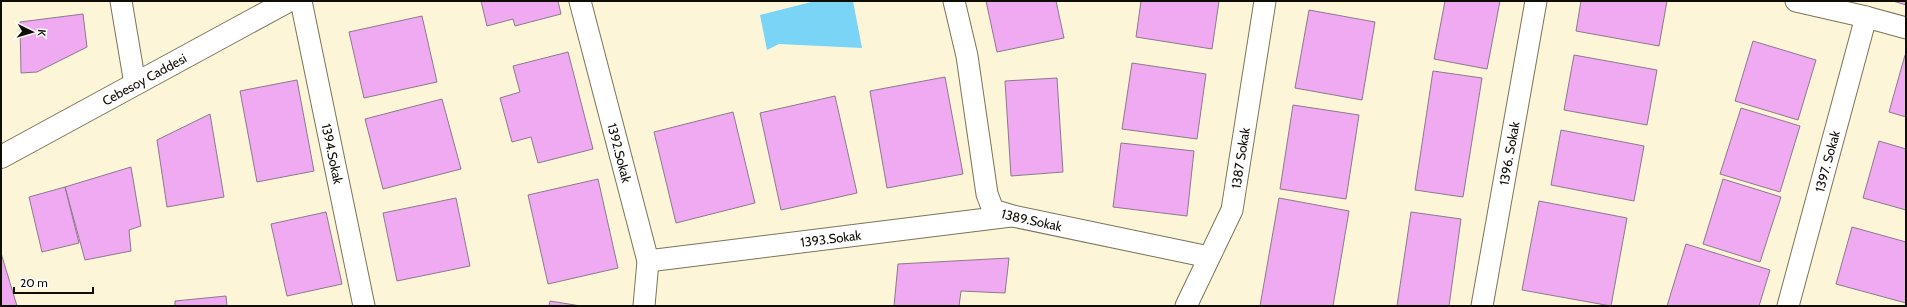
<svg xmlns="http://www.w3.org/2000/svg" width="1907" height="307" font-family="Cabin,sans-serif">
  <rect width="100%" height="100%" fill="#fcf5d8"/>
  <!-- water -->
  <path fill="#7ad4f5" d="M815 1H853L862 48 779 44 767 50 760 15Z"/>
  <!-- building -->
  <path fill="#f0aaf1" stroke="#8d798d" d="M481 1H558L561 14 515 26 513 19 487 26Z
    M986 1H1056L1064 38 997 52Z
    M1141 1H1219L1212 49 1136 37Z
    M1445 1H1500L1487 69 1434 59Z
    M1581 1H1667L1659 46 1576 31Z
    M1893 1H1906V5Z
    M1309 10 1375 22 1362 100 1295 88Z
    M83 14 87 47 37 72 21 73 20 22Z
    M422 16 437 82 364 98 349 32Z
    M1753 41 1816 60 1798 120 1735 101Z
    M568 52 593 149 538 163 531 137 512 142 500 98 520 92 513 66Z
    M1574 55 1657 70 1647 125 1564 110Z
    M1905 55H1906V117L1889 112Z
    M1132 63 1206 74 1197 139 1122 129Z
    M1433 71 1482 78 1463 197 1415 190Z
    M945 77 963 174 887 188 870 91Z
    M1057 78 1063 172 1011 176 1005 81Z
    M297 80 314 171 257 182 240 91Z
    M835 96 857 193 781 210 760 113Z
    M442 99 461 169 383 189 365 119Z
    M1293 105 1359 115 1346 199 1280 189Z
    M1741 108 1800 126 1780 192 1720 174Z
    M733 112 755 203 676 223 654 132Z
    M210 114 224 197 167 207 157 140Z
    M1561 130 1644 146 1634 201 1551 185Z
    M1879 141 1906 149V210L1863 198Z
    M1121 143 1194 151 1187 216 1113 207Z
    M131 167 141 226 129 230 131 251 85 260 65 187Z
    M598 179 618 268 548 284 528 195Z
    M1723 179 1781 197 1760 262 1703 244Z
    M65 187 79 243 42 252 29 197Z
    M456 198 470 266 397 281 383 213Z
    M1279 198 1349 211 1333 306H1260Z
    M1539 201 1627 218 1611 306 1522 290Z
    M326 212 342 284 287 296 271 224Z
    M1411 212 1461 219 1449 306H1397Z
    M1852 227 1906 242V303L1836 284Z
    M1686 244 1770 270 1759 306H1667Z
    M1 253 17 306H1Z
    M1009 258 1005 293 961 291 959 306H894L898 264Z
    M226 296 227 306H175V301Z
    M550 301 581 306H549Z"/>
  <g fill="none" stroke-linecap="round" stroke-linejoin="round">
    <!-- minor casing -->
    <g stroke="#7a745a" stroke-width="23">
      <g id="minor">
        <path d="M121 1 135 84"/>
        <path id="s1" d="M301 1 364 306"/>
        <path id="s2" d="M580 1 648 261 644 306"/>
        <path id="s3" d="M954 1 967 56 987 194 993 210 1013 216 1209 257"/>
        <path d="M1796 1 1866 17 1906 28"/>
        <path id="s4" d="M648 261 1011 216"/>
        <path id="s5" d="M1186 306 1232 210 1265 1"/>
        <path id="s6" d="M1482 306 1536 1"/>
        <path id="s7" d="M1788 306 1866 17"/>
      </g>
    </g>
    <!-- secondary casing -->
    <g stroke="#7a745a" stroke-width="24">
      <g id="secondary">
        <path id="s8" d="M1 157 288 1"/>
      </g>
    </g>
    <!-- minor -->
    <use href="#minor" stroke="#fff" stroke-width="21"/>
    <!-- secondary -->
    <use href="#secondary" stroke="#fff" stroke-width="22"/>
  </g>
  <g text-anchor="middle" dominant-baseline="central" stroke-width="4" stroke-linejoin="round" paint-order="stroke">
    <!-- street labels -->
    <g font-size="13" fill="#0f0c04" stroke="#fff">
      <text stroke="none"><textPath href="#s8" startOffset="163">Cebesoy Caddesi</textPath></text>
      <text stroke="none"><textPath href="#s2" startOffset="157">1392.Sokak</textPath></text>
      <text stroke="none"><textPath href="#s1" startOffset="156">1394.Sokak</textPath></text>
      <text stroke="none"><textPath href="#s6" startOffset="155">1396. Sokak</textPath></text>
      <text stroke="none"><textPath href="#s5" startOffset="159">1387 Sokak</textPath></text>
      <text stroke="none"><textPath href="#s7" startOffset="150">1397. Sokak</textPath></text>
      <text stroke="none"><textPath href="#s3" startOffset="253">1389.Sokak</textPath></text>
      <text stroke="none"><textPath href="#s4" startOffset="184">1393.Sokak</textPath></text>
    </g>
  </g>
  <!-- border -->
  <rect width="1907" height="307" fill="none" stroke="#0f0c04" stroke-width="4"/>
  <!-- north arrow -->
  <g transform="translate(32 32) rotate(95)" stroke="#ffffff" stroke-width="3" paint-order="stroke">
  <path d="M0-3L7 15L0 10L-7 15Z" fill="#0f0c04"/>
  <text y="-6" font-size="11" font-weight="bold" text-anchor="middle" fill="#0f0c04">K</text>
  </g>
  <!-- scale -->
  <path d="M14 287v6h79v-6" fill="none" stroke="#0f0c04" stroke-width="2"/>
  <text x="20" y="287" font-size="12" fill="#0f0c04" stroke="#ffffff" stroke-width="3" paint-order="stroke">20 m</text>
</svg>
